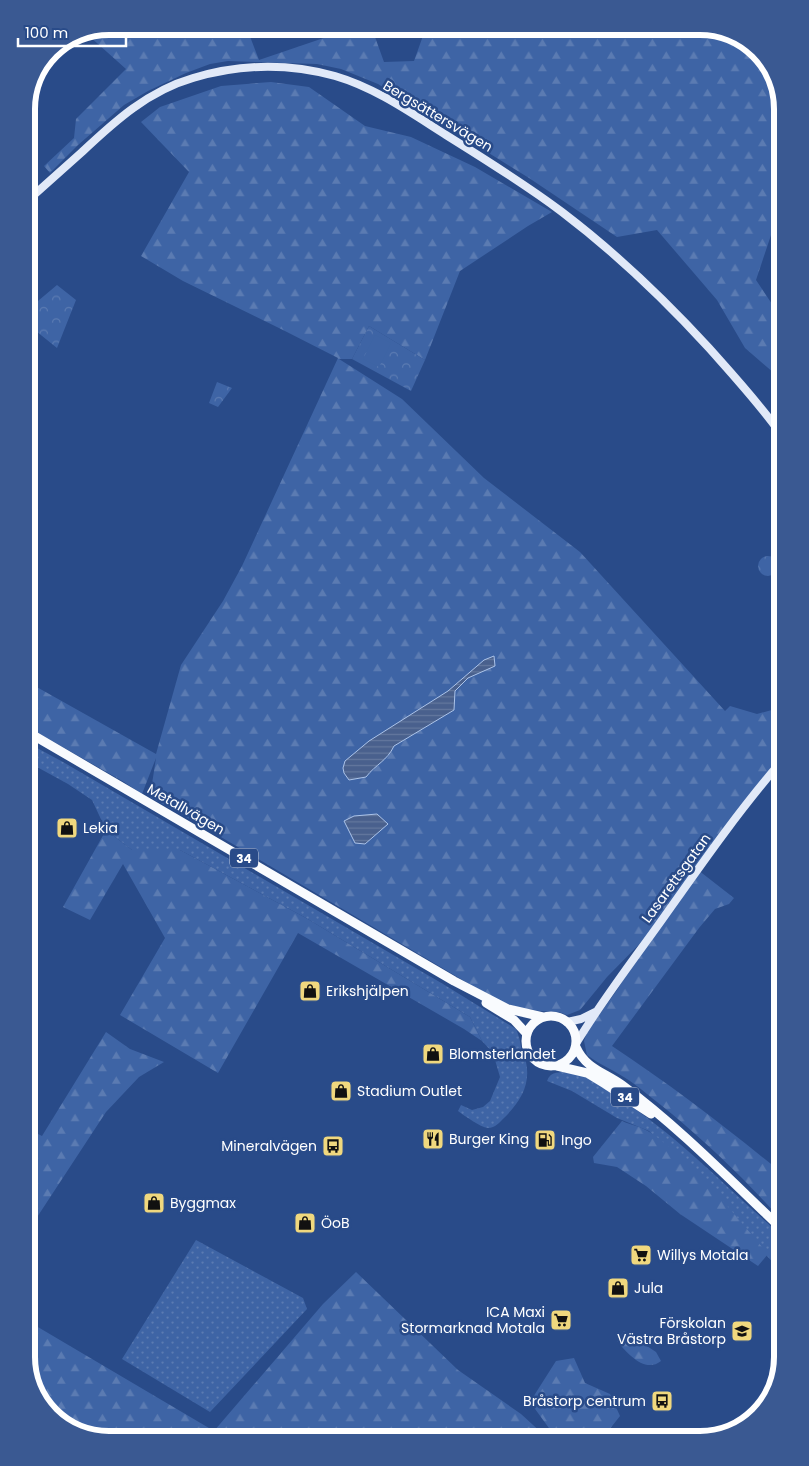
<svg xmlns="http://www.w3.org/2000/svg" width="809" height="1466" font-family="Poppins,sans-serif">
  <defs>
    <pattern id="grass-dots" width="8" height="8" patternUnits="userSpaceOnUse" patternTransform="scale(1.25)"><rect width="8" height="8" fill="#3e64a5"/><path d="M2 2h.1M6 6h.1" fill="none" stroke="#5b7bb2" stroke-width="1.8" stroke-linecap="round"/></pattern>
    <pattern id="forest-firs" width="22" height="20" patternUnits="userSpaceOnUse" patternTransform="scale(1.25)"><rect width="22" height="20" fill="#3e64a5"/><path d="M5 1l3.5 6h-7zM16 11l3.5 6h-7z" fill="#5b7bb2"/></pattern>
    <pattern id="park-crowns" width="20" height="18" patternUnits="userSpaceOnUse" patternTransform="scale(1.25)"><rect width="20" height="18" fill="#3e64a5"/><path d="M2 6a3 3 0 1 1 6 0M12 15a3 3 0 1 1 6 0" fill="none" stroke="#5b7bb2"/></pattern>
    <pattern id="water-rules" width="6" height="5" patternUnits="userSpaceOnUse" patternTransform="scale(1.25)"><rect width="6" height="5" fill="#49608d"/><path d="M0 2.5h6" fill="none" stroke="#64789e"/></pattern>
  </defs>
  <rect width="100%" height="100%" fill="#294b89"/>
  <!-- grass -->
  <path fill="url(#grass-dots)" d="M26 742 63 762 443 984 516 1029C519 1036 520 1040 521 1047 522 1053 525 1057 526 1062 531 1085 520 1102 504 1118 500 1122 495 1128 488 1128 480 1127 465 1116 458 1111L461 1105 472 1110 483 1107 490 1101 500 1077 493 1053 482 1041 470 1017 306 918 180 850H132L106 830 92 800 68 784 26 761Z
    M561 1072C585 1072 600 1085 619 1098 679 1137 728 1189 782 1236V1272L649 1131 617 1118 572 1091 547 1081C550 1074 553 1073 561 1072Z
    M196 1240 303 1298 307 1309 210 1412 122 1359Z"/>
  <!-- forest -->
  <path fill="url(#forest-firs)" d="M109 26H246L259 60 359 26H371L384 62 414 61 424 33 423 26H706L750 43 776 77 777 222 773 229 756 280 774 307 778 310V372L774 373 745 348 717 300 657 230 617 237 529 178 378 84 341 69 317 64 228 61 210 64 186 73 148 91 124 105 78 145 50 173 44 166 74 138 76 119 126 69 88 35Z
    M271 82 309 87 365 126 411 137 475 167 552 212 528 226 460 271 425 360 369 326 352 359H339L402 399 484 478 580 552 725 711 730 706 757 714 779 708 780 763 698 870 734 898 729 904 715 909 699 928 612 1046C671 1085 727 1128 782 1173V1221C748 1182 711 1147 672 1114 658 1103 644 1091 630 1081 616 1071 600 1065 587 1055L584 1041 587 1032 617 990 655 928 607 977 580 1010 567 1015 559 1012 540 1011 520 1008 500 1001 471 985 204 827 150 797 156 758 142 794 124 782 26 726V681L156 754 181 665 223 601 242 566 338 358 283 330 183 281 141 256 189 172 141 122 160 107 221 86Z
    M106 830 132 850H180L306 918 470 1017 482 1041 464 1029 298 933 218 1073 120 1015 165 938 123 864 90 920 63 907Z
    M106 1032 130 1049 164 1062 139 1077 106 1112 26 1234V1128L42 1136Z
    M622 1121C631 1125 643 1127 651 1133 695 1163 733 1213 768 1254L758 1266 680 1214 646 1186 617 1167 594 1163 593 1157Z
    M356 1272 458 1370 521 1414 544 1435 104 1440 63 1426 33 1389 26 1357V1320L214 1431 323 1304Z
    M624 1331 656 1352 661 1361C645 1374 627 1353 617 1341Z
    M574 1358 585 1383 610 1394 620 1416 605 1435H554L530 1402 556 1361Z"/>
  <!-- park -->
  <path fill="url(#park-crowns)" d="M57 285 76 300 57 348 26 323V311Z
    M369 326 425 360 411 391 352 359Z
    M217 382 232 388 218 407 209 403Z
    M758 566a10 10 0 1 1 20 0a10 10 0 1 1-20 0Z"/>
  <!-- pitch -->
  <path fill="#3e64a5" d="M375 335 391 343 379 367 363 359Z"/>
  <!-- water -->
  <path fill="url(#water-rules)" stroke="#abc3e9" d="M494 656 495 666 468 678 455 691 454 710 394 746C387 761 376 764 366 777L349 780 344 773 343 768 345 761 369 741 448 691 484 660Z
    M377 814 388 824 365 844 355 843 344 821 354 816Z"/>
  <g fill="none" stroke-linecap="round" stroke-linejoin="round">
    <!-- secondary -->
    <path stroke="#e1e9f8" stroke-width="8" d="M26 202C45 185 63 169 82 152 115 121 148 91 193 78 240 64 288 63 335 76 376 88 411 113 446 135 486 160 525 184 562 212 616 253 664 299 709 348 733 375 757 401 778 430
      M567 1022 581 1019 595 1012
      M577 1042C602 1001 631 963 659 924 698 869 736 814 780 763"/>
    <!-- primary -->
    <path stroke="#f9fbfe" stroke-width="9" d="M26 731 454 981 508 1009 543 1017
      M486 1003 514 1020 527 1034
      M526 1041a25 25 0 1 1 50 0a25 25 0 1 1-50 0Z
      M576 1047C586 1069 604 1072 622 1085 680 1128 730 1180 782 1229
      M557 1066 587 1073 605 1084 651 1114"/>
  </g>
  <!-- icons -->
  <defs>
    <g id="shop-square" transform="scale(1.125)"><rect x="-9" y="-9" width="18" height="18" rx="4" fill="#f0d87e" stroke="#294b89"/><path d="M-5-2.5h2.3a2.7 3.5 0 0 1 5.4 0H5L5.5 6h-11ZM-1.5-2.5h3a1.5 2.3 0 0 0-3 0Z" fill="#111"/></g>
    <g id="restaurant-square" transform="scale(1.125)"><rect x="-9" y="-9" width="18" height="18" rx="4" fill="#f0d87e" stroke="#294b89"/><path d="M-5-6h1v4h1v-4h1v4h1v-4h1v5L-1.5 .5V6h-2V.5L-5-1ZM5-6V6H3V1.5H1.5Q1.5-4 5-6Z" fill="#111"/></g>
    <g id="fuel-square" transform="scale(1.125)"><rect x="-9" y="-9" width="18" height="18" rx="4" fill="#f0d87e" stroke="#294b89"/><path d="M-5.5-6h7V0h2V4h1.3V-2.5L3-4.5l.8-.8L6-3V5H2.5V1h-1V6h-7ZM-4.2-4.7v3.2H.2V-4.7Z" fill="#111"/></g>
    <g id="bus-square" transform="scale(1.125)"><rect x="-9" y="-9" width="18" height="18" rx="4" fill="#f0d87e" stroke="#294b89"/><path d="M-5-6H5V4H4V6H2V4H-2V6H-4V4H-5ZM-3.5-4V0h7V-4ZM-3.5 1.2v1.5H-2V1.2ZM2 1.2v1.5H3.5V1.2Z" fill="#111"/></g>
    <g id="supermarket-square" transform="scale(1.125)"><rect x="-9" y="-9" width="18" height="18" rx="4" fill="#f0d87e" stroke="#294b89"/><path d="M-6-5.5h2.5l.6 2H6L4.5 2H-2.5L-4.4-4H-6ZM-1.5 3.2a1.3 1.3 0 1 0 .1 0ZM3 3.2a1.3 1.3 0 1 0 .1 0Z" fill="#111"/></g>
    <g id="school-square" transform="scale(1.125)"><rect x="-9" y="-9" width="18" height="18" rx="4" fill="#f0d87e" stroke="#294b89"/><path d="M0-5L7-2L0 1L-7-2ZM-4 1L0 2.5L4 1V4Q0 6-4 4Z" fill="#111"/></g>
  </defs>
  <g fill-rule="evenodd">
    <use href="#shop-square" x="67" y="828"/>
    <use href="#shop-square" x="310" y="991"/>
    <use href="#shop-square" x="433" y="1054"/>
    <use href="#shop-square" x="341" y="1091"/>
    <use href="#restaurant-square" x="433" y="1139"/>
    <use href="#fuel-square" x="545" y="1140"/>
    <use href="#bus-square" x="333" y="1146"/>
    <use href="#shop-square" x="154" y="1203"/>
    <use href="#shop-square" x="305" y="1223"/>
    <use href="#supermarket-square" x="641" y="1255"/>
    <use href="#shop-square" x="618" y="1288"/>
    <use href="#supermarket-square" x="561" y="1320"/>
    <use href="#school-square" x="742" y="1331"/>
    <use href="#bus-square" x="662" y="1401"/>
  </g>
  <g text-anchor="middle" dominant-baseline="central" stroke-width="5" stroke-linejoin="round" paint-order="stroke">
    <!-- shield labels -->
    <g fill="#294b89" stroke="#bfc9dc" stroke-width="1">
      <rect x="230" y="848.5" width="28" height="19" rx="4"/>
      <rect x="611" y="1087.5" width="28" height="19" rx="4"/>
    </g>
    <g font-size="12" font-weight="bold" fill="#fff">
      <text x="244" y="858">34</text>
      <text x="625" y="1097">34</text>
    </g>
    <!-- street labels -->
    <g font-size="14" fill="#fff" stroke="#294b89">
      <text transform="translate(438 116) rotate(31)">Bergsättersvägen</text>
      <text transform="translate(186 809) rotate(30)">Metallvägen</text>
      <text transform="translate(676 878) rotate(-54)">Lasarettsgatan</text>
    </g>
    <!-- poi labels -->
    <g font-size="14" fill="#fff" stroke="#294b89" text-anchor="start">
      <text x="83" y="828">Lekia</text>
      <text x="326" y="991">Erikshjälpen</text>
      <text x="449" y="1054">Blomsterlandet</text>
      <text x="357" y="1091">Stadium Outlet</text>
      <text x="449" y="1139">Burger King</text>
      <text x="561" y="1140">Ingo</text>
      <text x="317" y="1146" text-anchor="end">Mineralvägen</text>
      <text x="170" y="1203">Byggmax</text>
      <text x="321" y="1223">ÖoB</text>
      <text x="657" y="1255">Willys Motala</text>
      <text x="634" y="1288">Jula</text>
      <text x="545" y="1312" text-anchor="end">ICA Maxi<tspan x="545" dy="16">Stormarknad Motala</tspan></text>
      <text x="726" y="1323" text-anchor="end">Förskolan<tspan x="726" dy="16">Västra Bråstorp</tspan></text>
      <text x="646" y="1401" text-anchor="end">Bråstorp centrum</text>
    </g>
  </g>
  <!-- crop -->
  <path d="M0 0H809V1466H0ZM109 35H700A74 74 0 0 1 774 109V1357A74 74 0 0 1 700 1431H109A74 74 0 0 1 35 1357V109A74 74 0 0 1 109 35Z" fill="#3a5992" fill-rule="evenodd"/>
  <path fill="none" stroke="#fff" stroke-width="6" d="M109 35H700A74 74 0 0 1 774 109V1357A74 74 0 0 1 700 1431H109A74 74 0 0 1 35 1357V109A74 74 0 0 1 109 35Z"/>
  <!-- scale -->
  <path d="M18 38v8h108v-8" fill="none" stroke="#ffffff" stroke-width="2.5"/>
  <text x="25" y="38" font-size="15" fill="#ffffff" stroke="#294b89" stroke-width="4" paint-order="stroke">100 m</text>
</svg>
